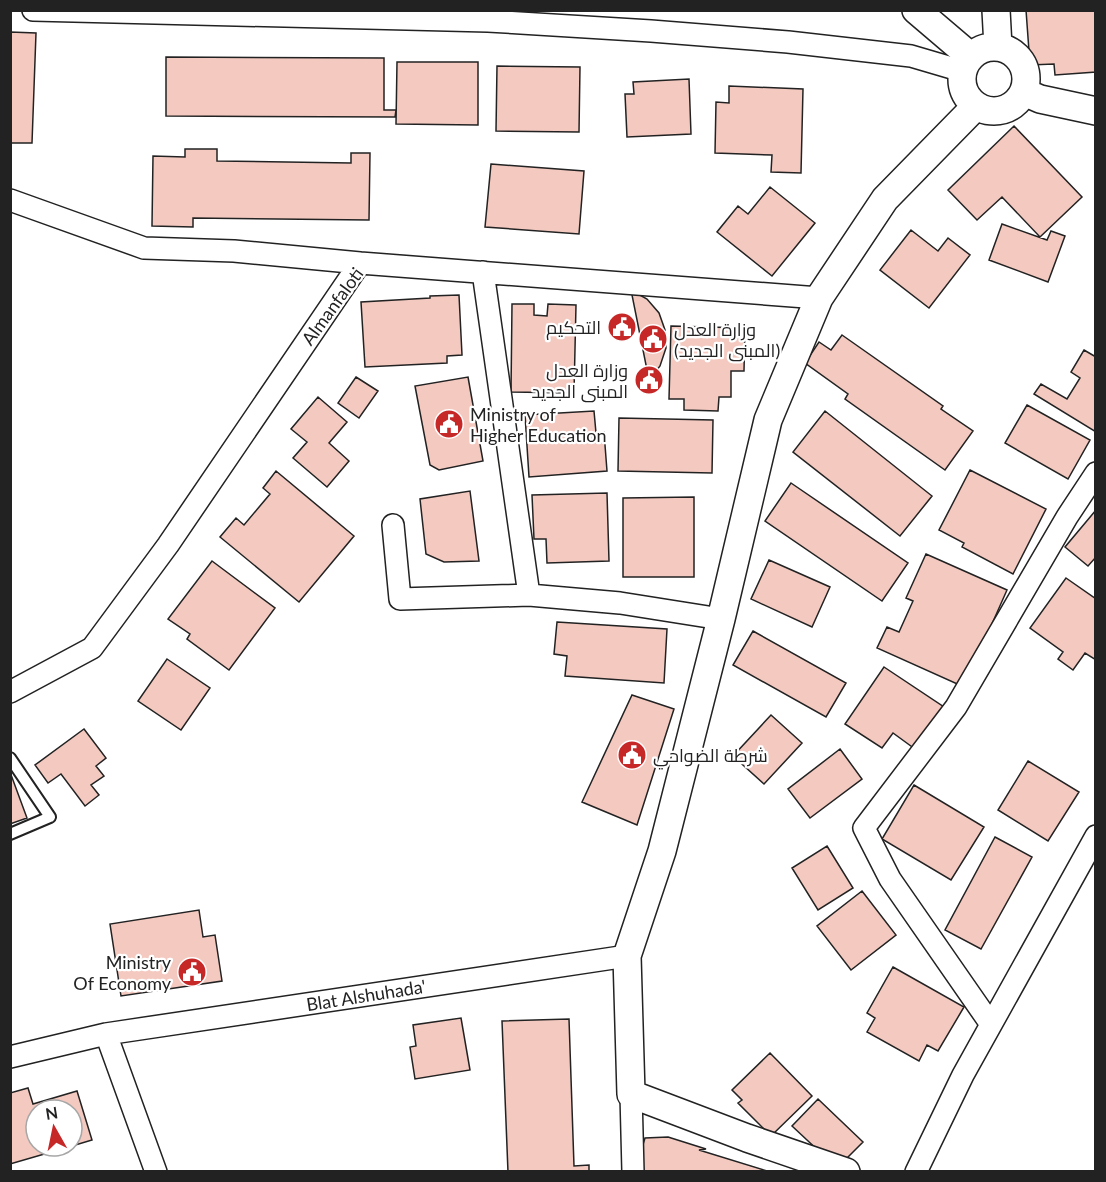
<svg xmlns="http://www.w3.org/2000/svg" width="1106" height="1182" font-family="Lato,Cairo,sans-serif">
  <rect width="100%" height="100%" fill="#fff"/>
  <!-- building -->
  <path fill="#f3c9c0" stroke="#222" stroke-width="1.5" d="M1026 10H1096V72L1055 75 1054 64 1030 65Z
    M10 32 36 33 32 143H10Z
    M166 57 384 58V110H396L395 117 166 116Z
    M397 62H478V125L396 124Z
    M497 66 580 67 579 132 496 131Z
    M689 79 691 134 627 137 625 94H634L633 82Z
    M729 86 803 89 801 173 771 172 772 155 715 153 716 102 729 103Z
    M1014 126 1082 197 1040 237 1002 197 977 220 948 190Z
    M185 149H217V161L351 163V153H370L369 220 193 218V227L152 226 153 156 185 157Z
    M491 164 584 171 579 234 485 227Z
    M770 187 815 223 772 276 717 232 738 206 748 214Z
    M1002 224 1047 240 1051 231 1065 236 1048 282 989 260Z
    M911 230 938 251 948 238 970 255 929 308 880 270Z
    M631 290 647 299 659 313 665 330 666 348 660 366 649 380Z
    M459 295 462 355 447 356V363L365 367 361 302 430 298V296Z
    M512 304H534V315L547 316 548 304 576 305 574 393 511 392Z
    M671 326 745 328 744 371H731V397H719L718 411 684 410V399H669Z
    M842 335 943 406 941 409 973 431 945 470 845 399 848 394 805 363 819 342 831 350Z
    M1084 350 1096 357V432L1034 394 1041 384 1067 399 1080 378 1071 372Z
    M356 377 378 391 359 418 338 403Z
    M468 377 483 461 439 470 430 465 415 386Z
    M318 397 347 422 329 443 349 461 327 487 293 458 307 442 291 429Z
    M1027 405 1090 440 1068 479 1005 443Z
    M594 411 596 433 604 432 607 471 529 477 525 415Z
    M825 411 932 496 900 536 793 452Z
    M619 418 713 420 712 473 618 471Z
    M970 470 1046 509 1013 574 962 547 964 543 939 530Z
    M276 471 354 536 299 602 220 537 236 518 244 525 270 494 263 488Z
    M791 483 908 563 882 601 765 521Z
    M470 491 479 561 444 562 426 554 420 499Z
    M607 493 609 561 547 563 546 539H534L532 495Z
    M694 497V577H623V498Z
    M1096 510V557L1088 566 1065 547Z
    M926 554 1007 590 964 687 877 648 887 627 899 632 913 601 906 598Z
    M769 560 830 587 812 627 751 599Z
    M212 561 275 608 229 670 187 639 190 634 168 619Z
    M1066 578 1096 599V660L1085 653 1073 670 1058 659 1063 652 1030 628Z
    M557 622 667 629 664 683 565 676 567 656 554 654Z
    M753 631 846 683 826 717 733 665Z
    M167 659 210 688 181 730 138 701Z
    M884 667 944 707 915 749 893 733 882 748 845 724Z
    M632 695 674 709 637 825 582 802Z
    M771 715 802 743 764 784 733 756Z
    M84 729 106 758 96 766 104 776 91 785 99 795 85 806 61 774 48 783 35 765Z
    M840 749 862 779 810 818 788 789Z
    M1028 761 1079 792 1048 841 998 810Z
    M10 772 27 818 10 824Z
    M914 785 984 827 951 880 882 839Z
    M995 837 1032 857 981 949 945 930Z
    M827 846 853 888 818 910 792 868Z
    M862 891 896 935 851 970 817 926Z
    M199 910 203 937 215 935 222 981 121 996 110 924Z
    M893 967 964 1007 938 1051 927 1045 919 1061 867 1032 875 1018 867 1013Z
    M461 1018 470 1070 415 1079 410 1047 416 1046 413 1025Z
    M569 1019 574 1166 589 1165V1172H508L502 1021Z
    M770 1053 812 1096 771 1136 738 1103 742 1100 732 1090Z
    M28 1088 33 1104 77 1091 92 1140 72 1146V1110H36V1146H72L10 1164V1093Z
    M818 1099 863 1142 837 1168 792 1126Z
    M668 1137 706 1149 699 1150 767 1171 640 1172 639 1158 645 1138Z"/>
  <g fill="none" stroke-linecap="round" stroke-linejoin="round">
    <!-- service casing -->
    <g stroke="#222" stroke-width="14">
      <path id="service" d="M10 758 50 817 10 834"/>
    </g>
    <!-- minor casing -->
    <g stroke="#222" stroke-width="24">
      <path id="minor" d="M33 10 488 21 651 31 788 42 911 56 962 71
        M10 200 144 248 234 251 360 263
        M483 272 529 595 620 603 721 619
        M393 525 400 599 529 595
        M10 692 92 648 168 545 360 263 819 298
        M990 1023 890 879 864 828 956 707 1067 517 1096 473
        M10 1057 106 1034
        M631 1094 633 1172
        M156 1172 106 1034 627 956
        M916 1172 963 1075 1096 836"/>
    </g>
    <!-- tertiary casing -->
    <g stroke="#222" stroke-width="30">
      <path id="tertiary" d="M916 10 970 56
        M996 10 998 47
        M962 79a32 32 0 1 1 64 0a32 32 0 1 1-64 0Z
        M1024 92 1040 99 1096 111
        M846 1172 747 1138 631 1094 627 956 662 851 721 619 768 420 819 298 885 199 976 106"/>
    </g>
    <!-- service -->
    <use href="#service" stroke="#fff" stroke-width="10"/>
    <!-- minor -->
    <use href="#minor" stroke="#fff" stroke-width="21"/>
    <!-- tertiary -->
    <use href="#tertiary" stroke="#fff" stroke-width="27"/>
  </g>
  <!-- icons -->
  <defs>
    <g id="civic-disc" transform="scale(1.5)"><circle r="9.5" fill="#c62828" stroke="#fff"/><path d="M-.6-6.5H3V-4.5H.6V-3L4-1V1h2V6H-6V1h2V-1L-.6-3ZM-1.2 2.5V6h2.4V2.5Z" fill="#fff"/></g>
  </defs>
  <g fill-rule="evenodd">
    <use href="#civic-disc" x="622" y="327"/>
    <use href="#civic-disc" x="653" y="339"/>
    <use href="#civic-disc" x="649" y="380"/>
    <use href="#civic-disc" x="449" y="424"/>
    <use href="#civic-disc" x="632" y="755"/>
    <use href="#civic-disc" x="192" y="972"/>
  </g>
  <g text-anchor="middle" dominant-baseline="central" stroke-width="4.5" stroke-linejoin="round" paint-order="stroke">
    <!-- street labels -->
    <g font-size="18" fill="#222" stroke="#fff">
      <text transform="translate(332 306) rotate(-54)">Almanfaloti</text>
      <text transform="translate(366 995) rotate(-9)">Blat Alshuhada'</text>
    </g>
    <!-- poi labels -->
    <g font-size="18" fill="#222" stroke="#fff" text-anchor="end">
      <text x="601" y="327">التحكيم</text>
      <text x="674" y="329" text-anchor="start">وزارة العدل<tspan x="674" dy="21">(المبنى الجديد)</tspan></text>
      <text x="628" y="370">وزارة العدل<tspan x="628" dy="21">المبنى الجديد</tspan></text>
      <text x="470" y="414" text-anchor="start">Ministry of<tspan x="470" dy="21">Higher Education</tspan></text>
      <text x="653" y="755" text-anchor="start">شرطة الضواحي</text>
      <text x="171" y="962">Ministry<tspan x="171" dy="21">Of Economy</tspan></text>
    </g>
  </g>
  <!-- border -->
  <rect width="1106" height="1182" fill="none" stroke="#222222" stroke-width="24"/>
  <!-- north arrow -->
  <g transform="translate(54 1128) rotate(351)"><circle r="28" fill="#ffffff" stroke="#a7a7a7" stroke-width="1.5"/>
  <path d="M0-4.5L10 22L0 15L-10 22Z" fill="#c62828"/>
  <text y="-9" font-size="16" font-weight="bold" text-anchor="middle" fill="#222222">N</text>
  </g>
</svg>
